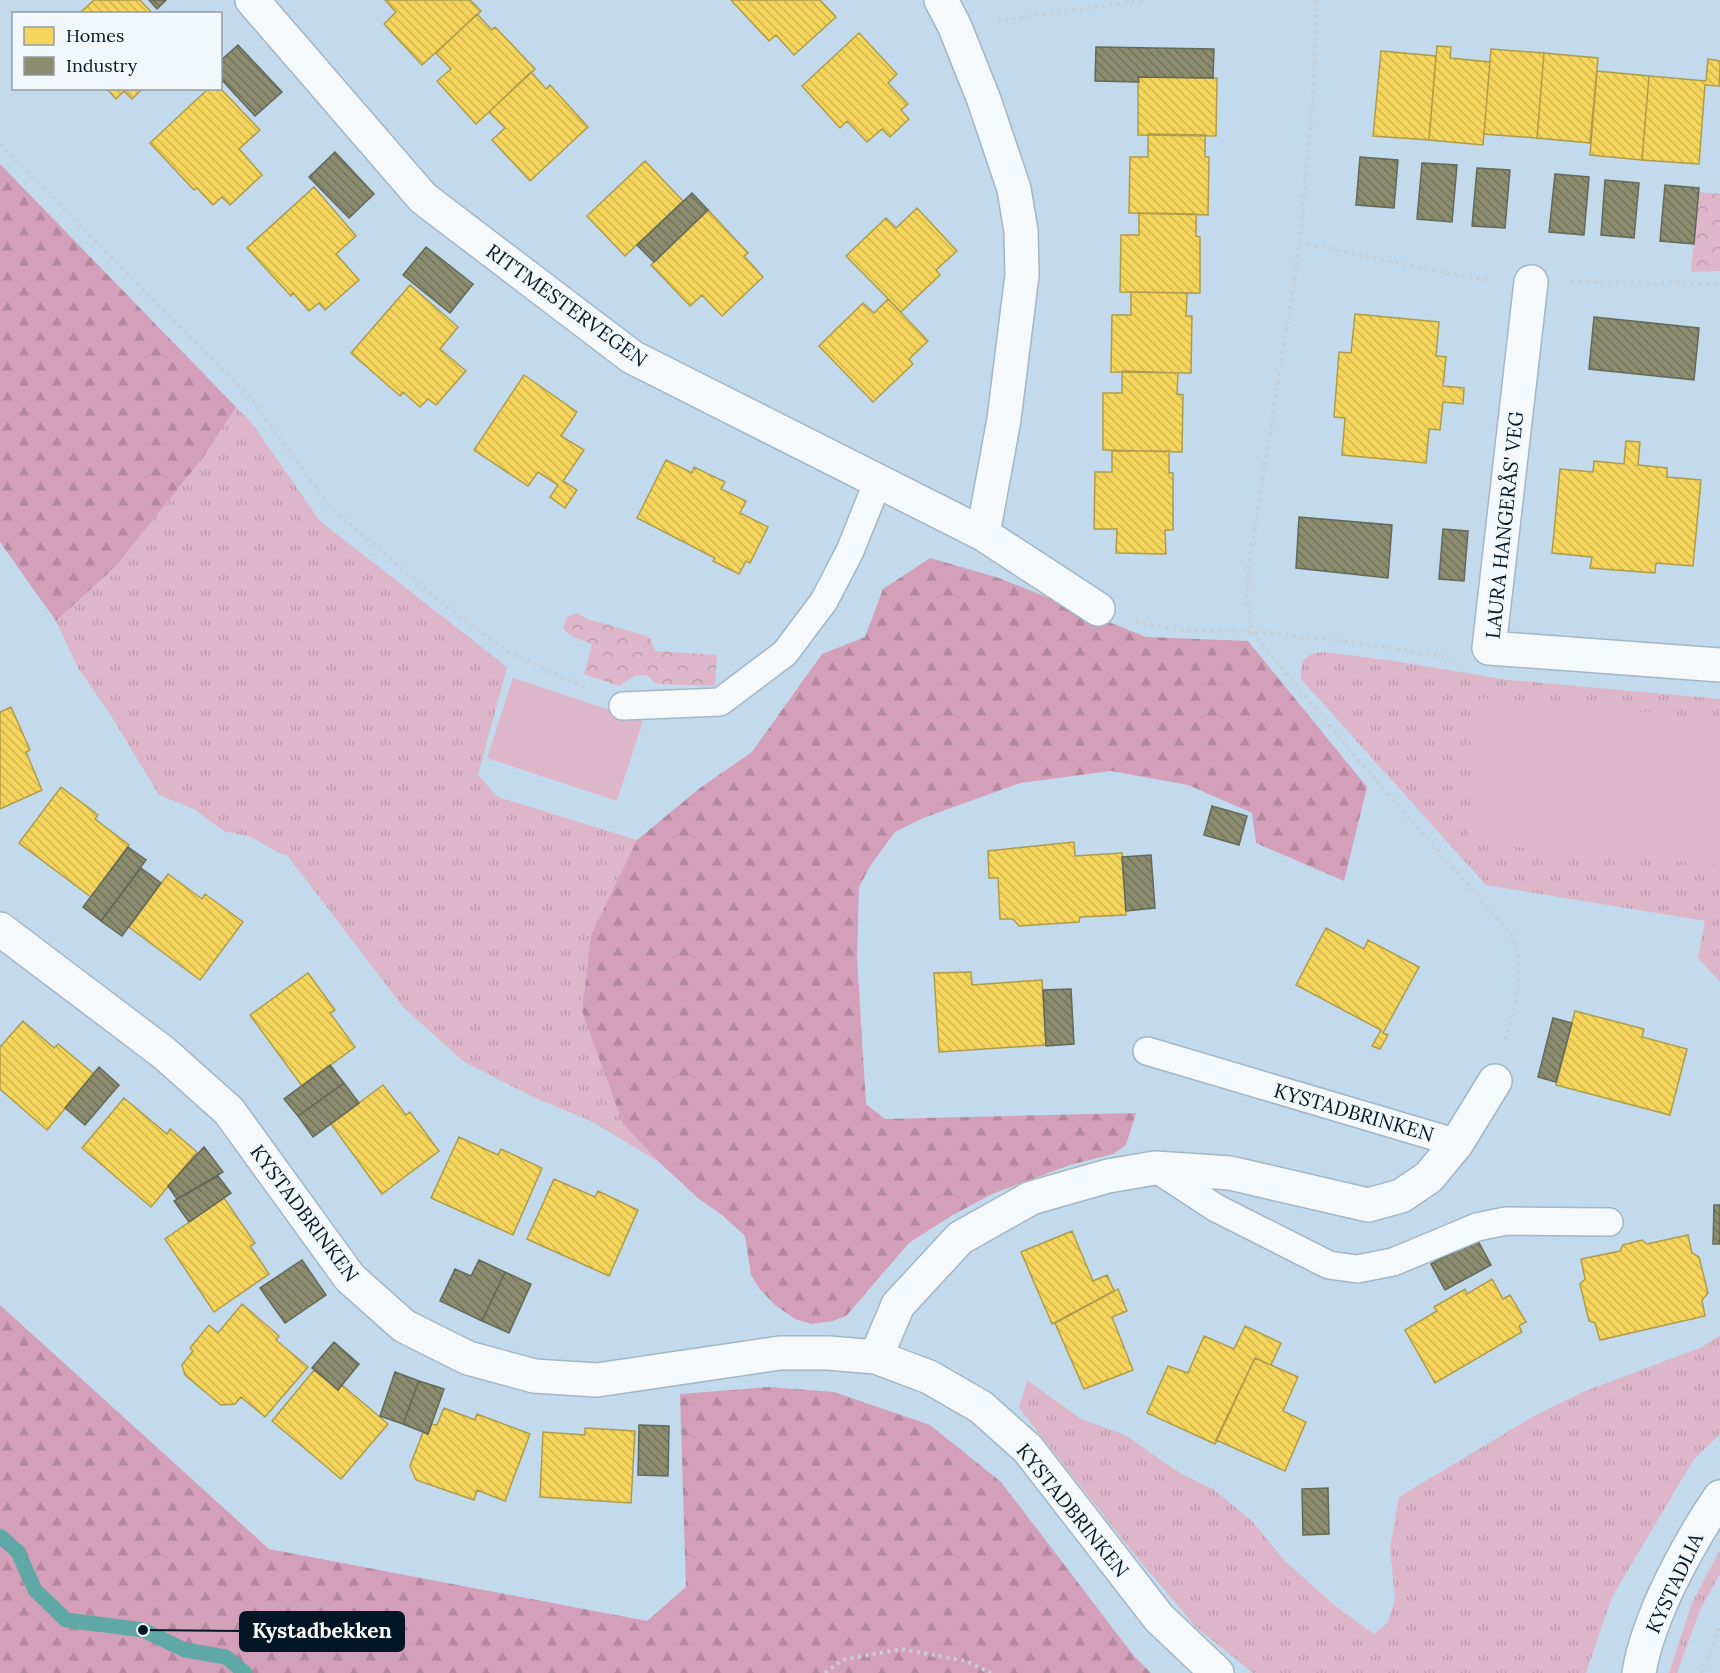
<svg xmlns="http://www.w3.org/2000/svg" width="1720" height="1673" font-family="Lora,serif">
  <defs>
    <pattern id="grass-tufts" width="24" height="20" patternUnits="userSpaceOnUse" patternTransform="scale(1.5)"><rect width="24" height="20" fill="#deb6ca"/><path d="M3 7l-1-3M5 7V3M7 7l1-3M15 17l-1-3M17 17v-4M19 17l1-3" fill="none" stroke="#bd9cad"/></pattern>
    <pattern id="forest-firs" width="22" height="20" patternUnits="userSpaceOnUse" patternTransform="scale(1.5)"><rect width="22" height="20" fill="#d4a0b9"/><path d="M5 1l3.5 6h-7zM16 11l3.5 6h-7z" fill="#b4899f"/></pattern>
    <pattern id="park-crowns" width="20" height="18" patternUnits="userSpaceOnUse" patternTransform="scale(1.5)"><rect width="20" height="18" fill="#deb6ca"/><path d="M2 6a3 3 0 1 1 6 0M12 15a3 3 0 1 1 6 0" fill="none" stroke="#bd9cad"/></pattern>
    <pattern id="homes-back-hatch" width="6" height="6" patternUnits="userSpaceOnUse" patternTransform="scale(1.5)"><rect width="6" height="6" fill="#f6d55c"/><path d="M-1 5l2 2M0 0l6 6M5-1l2 2" fill="none" stroke="#d1b650"/></pattern>
    <pattern id="industry-back-hatch" width="6" height="6" patternUnits="userSpaceOnUse" patternTransform="scale(1.5)"><rect width="6" height="6" fill="#8c8c6e"/><path d="M-1 5l2 2M0 0l6 6M5-1l2 2" fill="none" stroke="#70715a"/></pattern>
  </defs>
  <rect width="100%" height="100%" fill="#c2daec"/>
  <!-- grass -->
  <path fill="url(#grass-tufts)" d="M236 407 251 422 320 521 507 667 478 775 498 797 637 840 591 935 582 1010 623 1124 660 1163 591 1121 533 1097 463 1061 403 1007 287 855 279 853 251 837 224 831 194 809 159 795 110 714 78 668 56 621 115 567 202 459Z
    M1325 652 1393 661 1509 680 1720 699V982L1698 958 1705 921 1486 885 1301 679C1300 660 1305 653 1325 652Z
    M1720 1335V1434L1694 1459 1612 1597 1586 1673H1253L1196 1627 1135 1555 1019 1408 1027 1380 1081 1419 1125 1435 1183 1475 1213 1489 1252 1521 1285 1561 1334 1605 1374 1634 1388 1622 1395 1599 1390 1548 1399 1497 1534 1416 1583 1392 1702 1347Z
    M1720 1550V1574L1700 1610 1677 1673H1669L1692 1603Z"/>
  <!-- forest -->
  <path fill="url(#forest-firs)" d="M0 164 236 407 202 459 115 567 56 621 0 542Z
    M930 558 999 578 1146 637 1248 641 1367 787 1344 881 1256 843 1252 813 1188 785 1111 771 1020 783 923 818 895 832 870 866 859 887 857 957 866 1104 885 1119 1136 1113 1126 1145 1113 1154 1070 1165 992 1194 951 1216 909 1243 846 1316 833 1321 812 1324 795 1319 775 1305 759 1288 751 1275 745 1236 722 1215 699 1199 660 1163 623 1124 582 1011 591 935 637 840 700 788 752 752 822 654 865 637 883 589Z
    M0 1305 269 1549 647 1621 686 1587 680 1394 769 1387 834 1392 930 1425 1001 1482 1134 1656 1151 1673H0Z"/>
  <!-- park -->
  <path fill="url(#park-crowns)" d="M1698 192 1720 194V271L1691 272Z
    M577 613 588 619 650 637 655 651 717 655 715 686 657 684 646 675H636L619 686 584 674 592 644 571 636 563 628 567 617Z"/>
  <!-- pitch -->
  <path fill="#deb6ca" d="M513 678 643 721 617 801 487 758Z
    M1480 698 1720 719V865L1468 843Z"/>
  <!-- homes -->
  <path fill="url(#homes-back-hatch)" stroke="#ad9c4c" stroke-width="1.5" d="M94 0H140L153 14H79Z
    M385 0H470L481 11 422 65 384 24 396 12Z
    M731 0H820L836 17 794 55 776 35 769 41Z
    M477 14 492 30 495 27 535 69 476 124 437 81 451 69 436 53Z
    M859 33 897 74 888 83 908 104 901 110 909 119 890 137 882 129 867 142 847 121 840 128 802 86Z
    M1437 46 1451 47 1450 58 1490 62 1483 145 1429 140Z
    M1491 49 1544 53 1537 138 1484 134Z
    M1381 51 1436 56 1429 140 1373 136Z
    M1544 53 1598 58 1590 143 1537 138Z
    M1708 59 1720 61V71L1719 86 1705 85 1699 164 1642 160 1649 76 1706 81Z
    M1597 71 1649 76 1642 160 1590 155Z
    M531 72 546 89 550 85 588 127 530 181 492 140 505 128 489 112Z
    M1138 77 1217 78 1216 136 1138 135Z
    M106 88H143L132 99 124 91 116 99Z
    M209 88H220L260 130 239 149 262 175 230 205 222 197 213 205 197 188 194 190 150 143Z
    M1148 134 1205 135V157H1209L1208 215 1129 213 1130 157H1148Z
    M645 161 683 201 625 256 587 216Z
    M314 187 356 236 336 254 359 280 325 310 319 303 309 311 293 293 291 296 247 248Z
    M917 208 957 251 936 270 940 275 901 312 846 256 886 218 896 228Z
    M708 210 748 253 744 256 763 277 722 316 702 295 690 306 651 265Z
    M1139 213 1196 214V236L1200 237V293L1120 292 1121 235H1139Z
    M410 285 458 327 440 349 466 371 436 405 428 399 420 407 403 392 400 396 351 353Z
    M1131 292 1187 293 1186 316H1192L1191 373 1111 372 1112 315H1131Z
    M888 299 928 341 909 359 913 364 873 402 819 346 863 303 874 313Z
    M1355 314 1439 322 1436 356 1446 357 1443 386 1464 388 1463 404 1443 402 1440 430 1429 429 1426 463 1342 455 1345 418 1334 417 1339 352 1351 353Z
    M1122 371 1178 373 1177 394 1183 395 1182 452 1103 450V393H1122Z
    M524 375 577 412 561 436 584 450 563 481 577 490 565 508 550 497 558 485 538 472 528 486 474 450Z
    M1626 441 1640 442 1638 465 1667 468V477L1701 480 1693 566 1656 563 1655 573 1590 568 1592 557 1552 553 1560 469 1593 472 1594 461 1624 464Z
    M1112 451H1169V473H1173V530H1165L1166 554 1116 553 1117 529H1094L1095 472H1112Z
    M666 460 692 473 694 467 725 482 721 489 746 501 740 513 768 527 750 563 746 561 739 574 713 561 715 558 637 518Z
    M11 707 30 750 26 752 42 790 0 809V712Z
    M61 787 98 815 95 819 129 845 91 897 19 843Z
    M1074 842 1075 856 1122 853 1126 915 1080 917 1079 922 1019 926 1013 919H1000L998 878H989L988 851Z
    M168 874 202 899 205 894 243 922 200 980 129 927Z
    M1326 928 1364 949 1368 940 1419 967 1383 1033 1388 1035 1380 1049 1372 1046 1381 1030 1296 985Z
    M971 972 972 985 1042 980 1046 1045 939 1052 934 973Z
    M308 973 335 1010 330 1013 355 1047 302 1086 250 1015Z
    M1575 1011 1644 1029 1642 1037 1687 1049 1670 1115 1556 1085Z
    M23 1021 54 1048 58 1044 94 1074 47 1130 0 1089V1047Z
    M383 1085 406 1115 410 1112 439 1151 382 1194 331 1124Z
    M124 1098 167 1134 170 1129 197 1152 151 1207 82 1148Z
    M459 1137 498 1155 501 1149 542 1168 513 1235 431 1198Z
    M554 1179 595 1197 598 1191 638 1210 609 1276 527 1239Z
    M224 1198 255 1243 250 1246 269 1274 214 1312 165 1239Z
    M1072 1231 1093 1281 1107 1275 1114 1291 1052 1324 1021 1252Z
    M1688 1235 1692 1253 1699 1257 1708 1293 1702 1300 1705 1316 1600 1340 1595 1323 1589 1321 1580 1284 1585 1279 1581 1259 1620 1251 1623 1245 1642 1240 1647 1244Z
    M1492 1279 1503 1299 1510 1295 1526 1322 1519 1326 1522 1332 1435 1383 1405 1330 1437 1311 1434 1307 1465 1289 1467 1294Z
    M1118 1289 1127 1311 1112 1317 1133 1370 1084 1389 1055 1323Z
    M242 1304 279 1336 276 1340 308 1367 265 1417 241 1397 235 1404 221 1405 185 1375 182 1365 193 1351 190 1348 209 1325 218 1333Z
    M1245 1326 1281 1343 1271 1365 1255 1358 1215 1444 1147 1413 1168 1366 1188 1373 1204 1336 1234 1349Z
    M1255 1358 1298 1377 1283 1411 1306 1422 1285 1471 1216 1440Z
    M314 1370 338 1390 342 1385 388 1424 341 1479 272 1421Z
    M444 1408 475 1420 477 1414 530 1434 505 1501 477 1490 474 1500 416 1480 410 1466 423 1432 428 1434 431 1424 437 1425Z
    M585 1428 635 1431 631 1503 540 1497 543 1432 585 1435Z"/>
  <!-- industry -->
  <path fill="url(#industry-back-hatch)" stroke="#636958" stroke-width="1.5" d="M149 0H166L157 9Z
    M238 45 282 92 255 116 220 78V61Z
    M1096 47 1214 49 1213 78 1138 77 1139 82 1095 81Z
    M335 152 374 194 349 218 309 177Z
    M1360 157 1398 160 1394 208 1356 205Z
    M1422 163 1457 165 1452 222 1417 219Z
    M1477 168 1510 170 1505 228 1472 226Z
    M1555 174 1589 177 1584 235 1549 232Z
    M1605 180 1639 183 1634 238 1601 235Z
    M1665 185 1699 188 1694 244 1660 241Z
    M692 193 708 210 654 262 637 245Z
    M426 247 473 284 450 313 403 275Z
    M1594 317 1699 328 1694 380 1589 369Z
    M1299 517 1392 525 1388 578 1296 568Z
    M1443 529 1468 531 1464 581 1439 579Z
    M1212 806 1247 816 1239 845 1204 835Z
    M128 847 146 860 101 921 83 907Z
    M1151 855 1155 908 1126 911 1122 857Z
    M141 868 161 883 122 936 101 921Z
    M1071 989 1074 1044 1046 1046 1043 990Z
    M1553 1018 1572 1023 1556 1082 1538 1077Z
    M330 1065 344 1083 298 1116 284 1099Z
    M99 1067 119 1085 85 1125 65 1108Z
    M344 1083 359 1103 313 1137 298 1116Z
    M204 1147 223 1172 177 1199 168 1186Z
    M218 1176 231 1193 189 1222 174 1201Z
    M1714 1205H1720V1244H1713Z
    M1477 1239 1491 1265 1445 1290 1431 1264Z
    M302 1260 326 1295 285 1323 260 1288Z
    M479 1260 505 1272 482 1321 440 1301 455 1269 471 1276Z
    M505 1272 531 1284 509 1333 482 1321Z
    M334 1342 359 1364 338 1390 312 1368Z
    M395 1372 419 1381 403 1424 380 1416Z
    M419 1381 444 1389 428 1434 403 1424Z
    M639 1425 669 1426 668 1476 638 1475Z
    M1328 1488 1329 1534 1303 1535 1302 1489Z"/>
  <g fill="none" stroke-linecap="round" stroke-linejoin="round">
    <!-- stream -->
    <path stroke="#60a8a5" stroke-width="15" d="M0 1536 18 1552 35 1590 66 1620 143 1630 185 1650 226 1657 245 1673"/>
    <!-- lane casing -->
    <g stroke="#a2b6c7" stroke-width="30">
      <path id="lane" d="M623 706 720 702 785 653 824 601 850 551 878 481
        M1147 1051 1457 1143
        M1155 1168 1216 1208 1329 1265 1357 1269 1393 1262 1477 1227 1506 1221 1609 1222"/>
    </g>
    <!-- street casing -->
    <g stroke="#a2b6c7" stroke-width="36">
      <path id="street" d="M252 0 423 198 632 357 983 534 1098 609
        M941 0 955 27 984 100 1014 189 1021 231 1022 275 1004 419 983 534
        M1531 282 1489 648 1720 665
        M0 929 164 1053 229 1111 350 1278 404 1326 468 1358 534 1376 597 1380 780 1353H828L876 1357 929 1377 981 1407 1028 1449 1159 1618 1217 1673
        M876 1357 898 1305 960 1238 1031 1198 1108 1176 1155 1168 1230 1173 1368 1205 1401 1196 1429 1177 1457 1143 1495 1081"/>
    </g>
    <!-- secondary casing -->
    <g stroke="#a2b6c7" stroke-width="36">
      <path id="secondary" d="M1639 1673C1648 1617 1688 1544 1720 1497"/>
    </g>
    <!-- path -->
    <path stroke="#c8d0d6" stroke-width="4" stroke-dasharray="3 4.5" stroke-linecap="butt" d="M1316 0 1314 83 1300 243 1249 565 1247 597 1252 632 1364 767 1502 923C1505 928 1510 933 1513 939 1528 969 1513 1012 1505 1042
      M998 21 1144 0
      M0 144 252 400 330 507 450 610 509 652 590 690
      M1300 243 1468 277 1488 279
      M1571 282 1720 284
      M1136 621C1177 634 1220 629 1263 633 1326 638 1387 647 1449 657
      M825 1673 842 1660 901 1649 966 1661 991 1673
      M1701 1673 1720 1625"/>
    <!-- lane -->
    <use href="#lane" stroke="#f6f9fc" stroke-width="27"/>
    <!-- street -->
    <use href="#street" stroke="#f6f9fc" stroke-width="33"/>
    <!-- secondary -->
    <use href="#secondary" stroke="#f6f9fc" stroke-width="33"/>
  </g>
  <g text-anchor="middle" dominant-baseline="central" stroke-width="6" stroke-linejoin="round" paint-order="stroke">
    <!-- street labels -->
    <g font-size="20" fill="#031626" stroke="#f1f7fb">
      <text transform="translate(567 305) rotate(36)">RITTMESTERVEGEN</text>
      <text transform="translate(1504 525) rotate(-84)">LAURA HANGERÅS' VEG</text>
      <text transform="translate(1354 1112) rotate(16)">KYSTADBRINKEN</text>
      <text transform="translate(305 1213) rotate(53)">KYSTADBRINKEN</text>
      <text transform="translate(1073 1510) rotate(51)">KYSTADBRINKEN</text>
      <text transform="translate(1674 1583) rotate(-65)">KYSTADLIA</text>
    </g>
  </g>
  <!-- callouts -->
  <path fill="none" stroke="#031626" stroke-width="2" d="M143 1630L240 1631"/>
  <circle fill="#031626" stroke="#f1f7fb" stroke-width="2" cx="143" cy="1630" r="6"/>
  <rect fill="#031626" stroke="#031626" stroke-width="2" x="240" y="1612" width="164" height="39" rx="6"/>
  <g font-size="21" text-anchor="middle" font-weight="bold" fill="#fff">
    <text x="322" y="1638">Kystadbekken</text>
  </g>
  <!-- legend -->
  <rect x="12" y="12" width="210" height="78" fill="#f1f7fb" stroke="#929da6" stroke-width="1.5"/>
  <rect x="24" y="27" width="30" height="18" fill="#f6d55c" stroke="#929da6" stroke-width="1.5"/>
  <text x="66" y="42" font-size="18" fill="#031626">Homes</text>
  <rect x="24" y="57" width="30" height="18" fill="#8c8c6e" stroke="#929da6" stroke-width="1.5"/>
  <text x="66" y="72" font-size="18" fill="#031626">Industry</text>
</svg>
